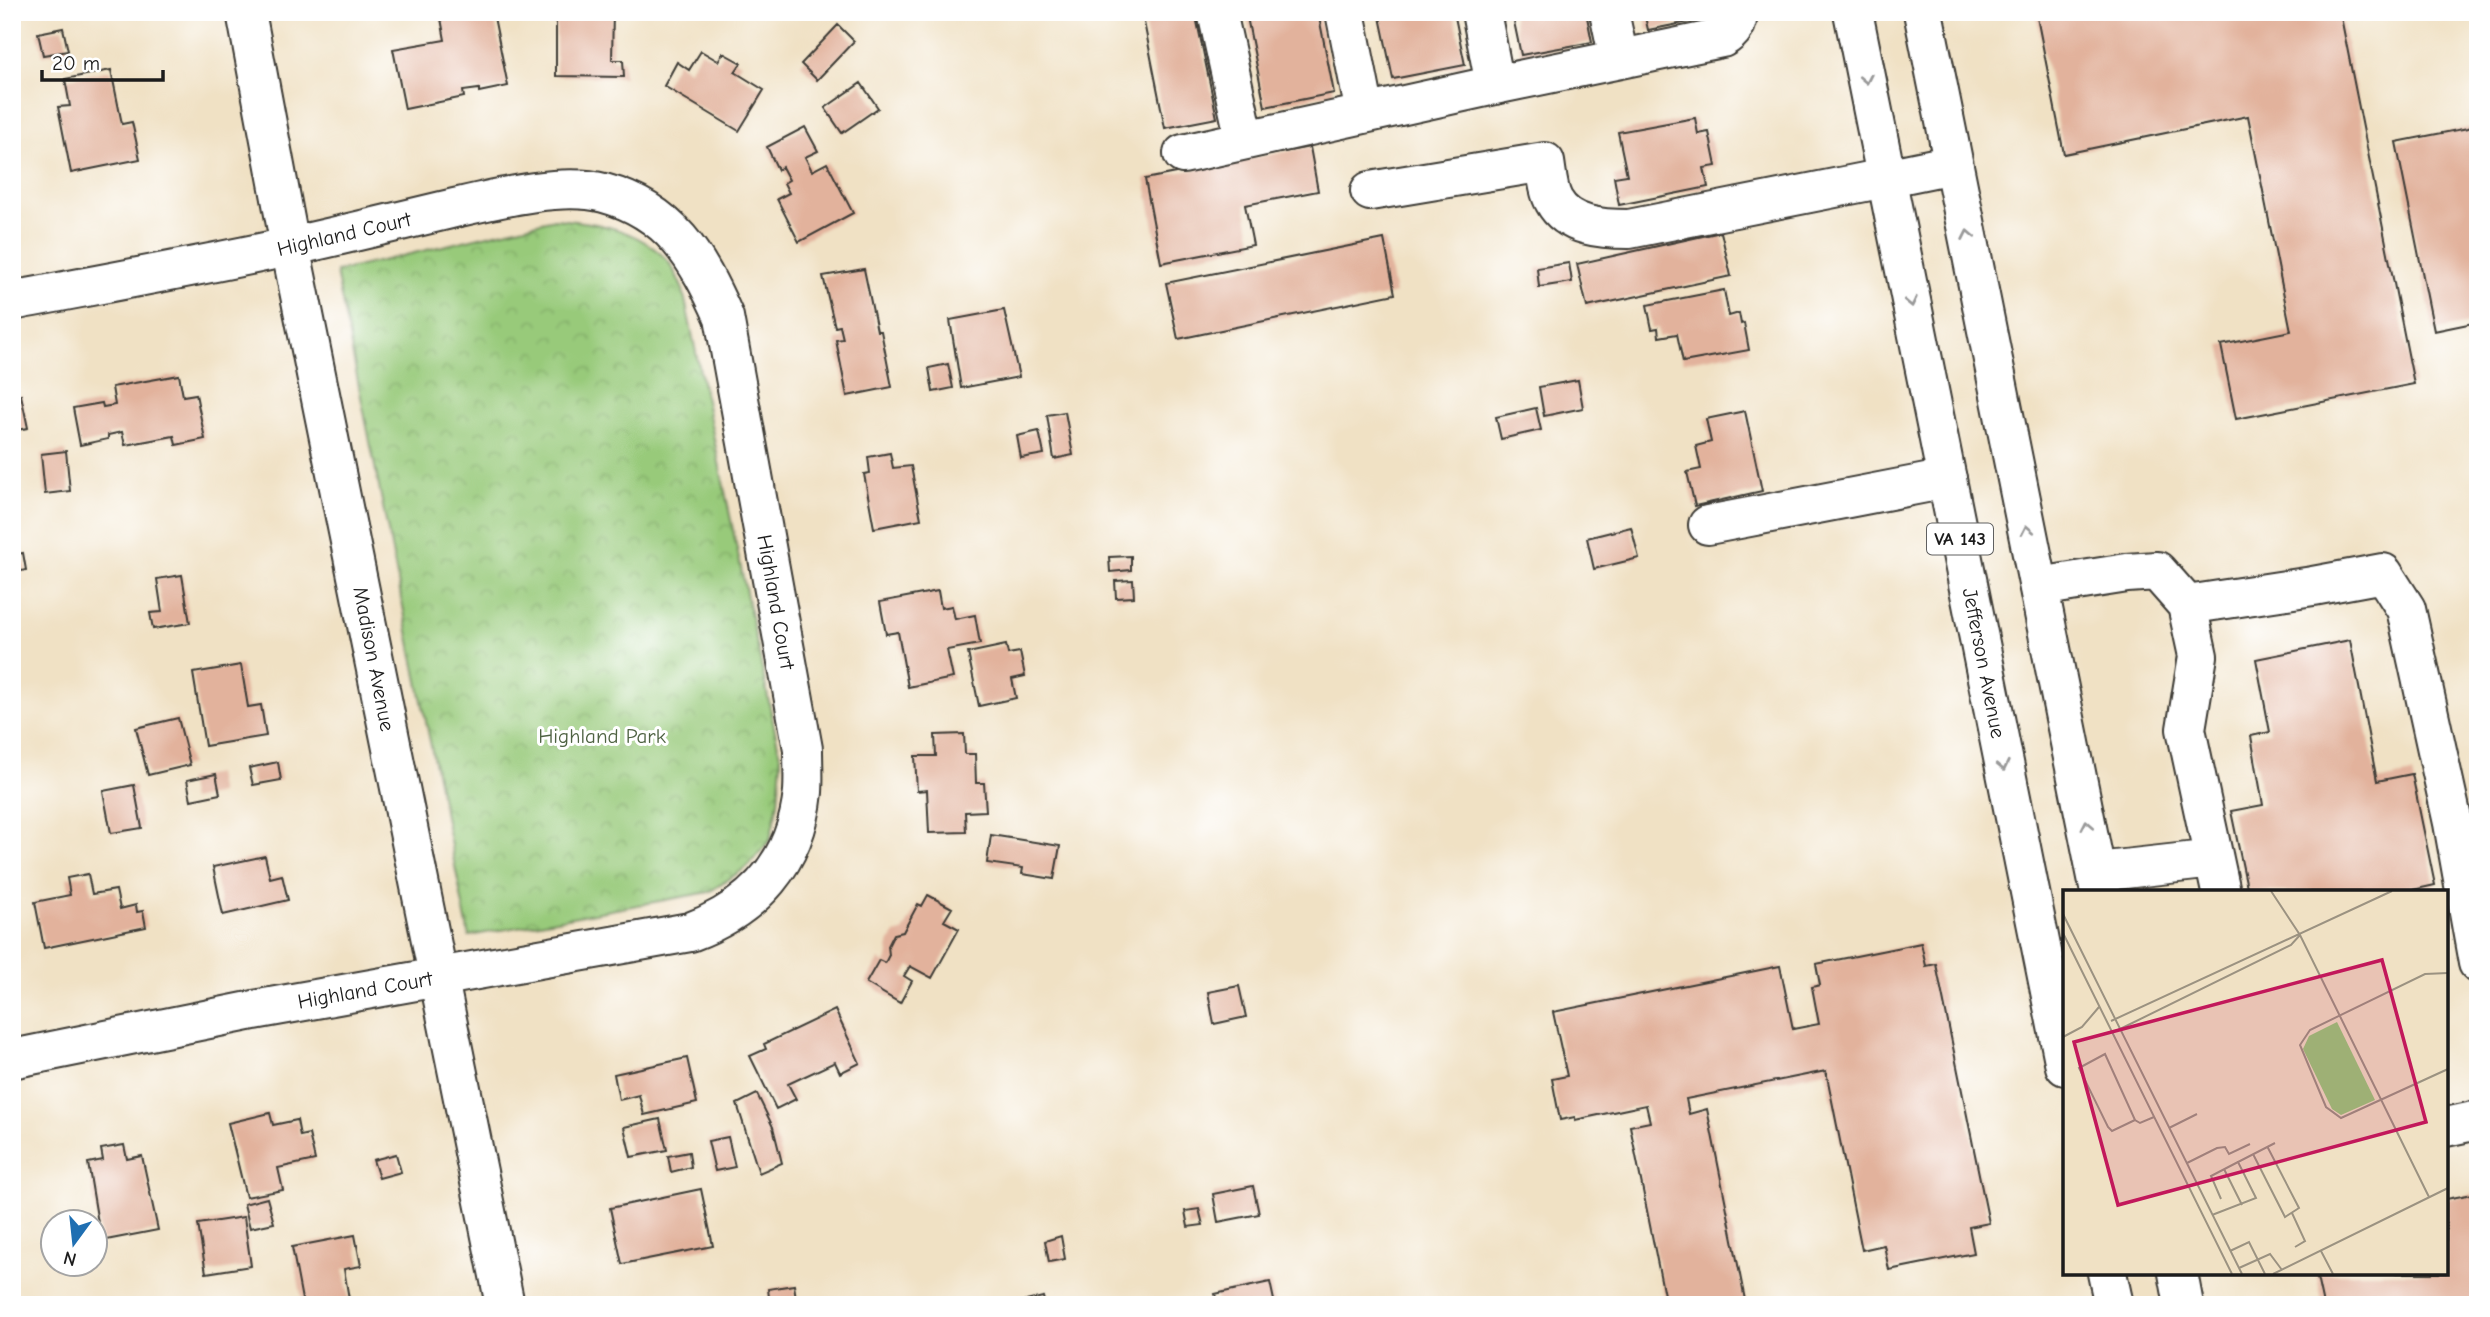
<svg xmlns="http://www.w3.org/2000/svg" width="2490" height="1317" font-family="'Comic Neue',sans-serif">
  <defs>
    <pattern id="park-crowns" width="20" height="18" patternUnits="userSpaceOnUse" patternTransform="scale(1.75)"><rect width="20" height="18" fill="#98ca7a"/><path d="M2 6a3 3 0 1 1 6 0M12 15a3 3 0 1 1 6 0" fill="none" stroke="#82ad69"/></pattern>
  </defs>
  <rect width="100%" height="100%" fill="#fff"/>
  <filter id="ink" filterUnits="userSpaceOnUse"><feTurbulence type="fractalNoise" baseFrequency=".0143" numOctaves="2"/><feDisplacementMap in="SourceGraphic" scale="14" xChannelSelector="R" yChannelSelector="G"/><feConvolveMatrix kernelMatrix="1 2 1 2 8 2 1 2 1" color-interpolation-filters="sRGB"/></filter>
  <filter id="wash" filterUnits="userSpaceOnUse"><feTurbulence type="fractalNoise" baseFrequency=".00686" numOctaves="4" result="noise"/><feDisplacementMap in="SourceGraphic" scale="28" xChannelSelector="R" yChannelSelector="G"/><feGaussianBlur stdDeviation="1.57" result="paint"/><feColorMatrix in="noise" values="0 0 0 0 0 0 0 0 0 0 0 0 0 0 0 0 0 1.4 0 .05"/><feComposite in="paint" operator="in"/></filter>
  <g filter="url(#wash)">
    <rect width="100%" height="100%" fill="#f0e1c4"/>
    <!-- park -->
    <path fill="url(#park-crowns)" stroke="#5a734b" stroke-width="2" d="M554 219C595 222 637 228 667 260 674 268 678 280 683 290L781 760 778 802 770 840 747 867 709 892 469 936 336 272Z"/>
    <g id="blocks">
      <!-- building -->
      <path fill="#e2b29c" d="M447 12H493L508 86 479 92V89L463 91 464 97 405 109 393 49 445 40 440 13Z
        M556 12H613L612 60H623L624 77 556 76Z
        M1142 12H1195L1217 118 1165 128Z
        M1246 12H1318L1334 93 1265 107Z
        M1379 12H1454L1465 65 1393 79Z
        M1512 12H1586L1592 42 1521 55Z
        M1644 12H1718L1719 16 1648 30Z
        M2036 12H2340L2414 384 2236 419 2221 345 2291 331 2248 116 2064 154Z
        M838 25 854 41 817 80 801 64Z
        M63 28 68 51 43 55 38 33Z
        M701 51 718 61 723 53 741 63 735 72 764 90 739 131 664 86 677 62 689 70Z
        M111 70 122 124 132 122 140 159 71 173 58 107 70 106 65 79Z
        M861 83 878 108 842 133 825 108Z
        M1695 118 1698 134 1709 132 1716 166 1704 168 1708 187 1619 205 1614 177 1627 175 1618 132Z
        M2478 126V322L2434 331 2396 142Z
        M805 127 818 151 805 157 812 171 827 163 853 213 799 242 777 199 789 193 784 183 789 180 782 167 778 170 767 147Z
        M1310 147 1318 191 1245 205 1253 245 1161 263 1145 179Z
        M1721 232 1731 276 1587 307 1577 264Z
        M1384 239 1395 294 1178 339 1166 283Z
        M1569 263 1572 282 1539 287 1537 268Z
        M864 269 877 331H881L892 387 847 396 836 340 843 339 840 326 835 327 823 276Z
        M1724 290 1729 316 1739 313 1741 324 1744 323 1749 350 1683 362 1677 334 1659 337 1658 328 1652 329 1647 305Z
        M1004 310 1019 377 961 388 950 320Z
        M948 364 953 388 933 392 929 368Z
        M179 375 183 396 196 394 205 439 176 445 174 436 125 445 122 432 108 435V439L80 445 73 408 102 403 103 407 115 405 112 387Z
        M1578 380 1583 408 1544 416 1539 387Z
        M21 395 28 428 12 431V397Z
        M1536 408 1541 430 1501 439 1496 417Z
        M1745 411 1762 491 1695 506 1687 472 1701 469 1696 446 1711 442 1706 419Z
        M1065 412 1073 455 1054 459 1047 415Z
        M1039 431 1044 454 1021 458 1017 436Z
        M12 437 17 456 12 457Z
        M66 451 70 491 45 494 41 454Z
        M890 453 893 468 911 466 921 519 874 528 864 474 870 473 868 457Z
        M1631 527 1639 558 1594 569 1587 538Z
        M23 553 26 570 12 573V555Z
        M1131 556V570L1110 572 1109 557Z
        M182 575 190 623 153 629 150 613 162 612 157 579Z
        M1133 580 1134 597 1116 598 1115 581Z
        M938 591 941 608 952 606 955 619 975 615 980 644 947 650 953 678 908 687 898 632 886 634 880 602Z
        M2350 640 2377 781 2412 774 2435 885 2404 892H2248L2231 811 2263 805 2251 736 2270 732 2256 659Z
        M1006 645 1008 654 1020 652 1025 676 1012 679 1016 698 979 706 968 653Z
        M241 665 248 707 261 705 266 736 205 746 193 673Z
        M178 718 190 765 148 775 136 728Z
        M964 734 965 754H975L976 783H984L986 811 965 812 966 832 929 833 927 790 917 791 915 756H936L935 735Z
        M278 762 281 780 253 785 249 768Z
        M216 774 220 794 191 800 187 780Z
        M134 785 142 828 111 833 103 791Z
        M991 835 1060 846 1054 879 1022 874 1023 868 987 863Z
        M265 856 270 878 282 875 288 900 223 915 213 867Z
        M88 874 92 894 116 890 120 909 136 905 137 912 143 911 146 927 44 948 35 902 70 895 67 878Z
        M928 895 952 908 944 921 959 929 932 978 910 966 904 976 912 981 900 1003 866 983 879 960 885 963 889 955 888 946 894 934 903 932 918 904 922 906Z
        M1921 943 1926 966 1936 964 1989 1223 1969 1227 1974 1253 1889 1270 1884 1245 1862 1250 1826 1071 1686 1099 1689 1114 1707 1109 1746 1305H1666L1630 1126 1650 1122 1646 1105 1575 1120V1117L1560 1120 1552 1079 1567 1076 1553 1012 1780 966 1793 1029 1819 1024 1812 987 1820 985 1816 964Z
        M1239 986 1246 1017 1214 1024 1208 992Z
        M835 1010 860 1063 840 1073 835 1062 788 1084 796 1099 776 1109 750 1056 766 1049 764 1044Z
        M687 1058 697 1103 644 1115 639 1095 619 1100 614 1074Z
        M757 1094 773 1127 782 1163 759 1173 737 1104Z
        M270 1113 273 1125 297 1120 300 1136 309 1134 315 1160 278 1168 283 1190 246 1197 228 1123Z
        M660 1119 667 1150 631 1157 624 1127Z
        M728 1137 735 1167 715 1171 708 1141Z
        M124 1145 127 1159 142 1156 158 1230 101 1241 88 1163 103 1160 101 1149Z
        M689 1152 691 1167 671 1172 668 1156Z
        M396 1154 401 1172 379 1178 373 1160Z
        M1253 1186 1259 1214 1218 1222 1213 1194Z
        M701 1189 713 1246 622 1264 610 1208Z
        M2478 1193V1305H2323L2316 1273H2446V1199Z
        M267 1198 274 1223 250 1228 244 1204Z
        M1199 1209 1203 1225 1188 1227 1185 1211Z
        M244 1217 251 1266 206 1273 198 1224Z
        M355 1235 361 1266 344 1269 350 1305H303L292 1247Z
        M1061 1236 1065 1259 1049 1262 1045 1241Z
        M55 1264H72V1266L56 1269Z
        M1270 1282 1275 1305H1218L1215 1294Z
        M794 1285 797 1305H770L768 1289Z
        M1043 1297 1045 1305H1023L1022 1302Z"/>
    </g>
  </g>
  <g filter="url(#ink)">
    <use href="#blocks" fill-opacity="0" stroke="#3c3a35" stroke-width="2"/>
    <g fill="none" stroke-linecap="round" stroke-linejoin="round">
      <!-- minor casing -->
      <g stroke="#3c3a35" stroke-width="42">
        <path id="minor" d="M246 12 290 246 505 1305
          M1217 12 1245 140
          M1345 12 1365 113
          M1609 12 1619 59
          M1495 85 1722 38C1733 32 1738 25 1738 12
          M1183 154 1495 85 1481 12
          M1370 191 1545 162C1547 174 1548 191 1554 201 1568 227 1602 229 1629 229L1885 178
          M12 301C106 283 200 266 293 246 342 235 392 223 442 211 487 201 559 181 604 193 671 211 697 257 724 317L803 749C803 763 804 778 803 792 796 862 754 908 690 932L254 1010 12 1059
          M1708 525 1947 479
          M2039 587 2127 573 2157 571 2187 605 2198 656 2186 729 2221 892
          M2187 605 2313 586 2383 573 2406 609 2453 823 2478 963
          M2097 872 2214 859
          M2446 1127 2478 1120"/>
      </g>
      <!-- major casing -->
      <g stroke="#3c3a35" stroke-width="42">
        <path id="major" d="M1853 12 2065 1066
          M1923 12 2100 892
          M1885 178 1953 164
          M2107 1273 2114 1305
          M2178 1273 2184 1305"/>
      </g>
      <!-- minor -->
      <use href="#minor" stroke="#fff" stroke-width="38"/>
      <!-- major -->
      <use href="#major" stroke="#fff" stroke-width="38"/>
    </g>
    <!-- one-way arrows -->
    <defs><path id="oneway-chevron" d="M-2-3.5L2.5 0L-2 3.5" fill="none" stroke-width="1.6" stroke-linecap="round" stroke-linejoin="round" transform="scale(1.75)"/></defs>
    <g stroke="#999">
      <use href="#oneway-chevron" transform="translate(1866 79) rotate(79)"/>
      <use href="#oneway-chevron" transform="translate(1968 235) rotate(-101)"/>
      <use href="#oneway-chevron" transform="translate(1911 302) rotate(78)"/>
      <use href="#oneway-chevron" transform="translate(2027 530) rotate(-101)"/>
      <use href="#oneway-chevron" transform="translate(2003 766) rotate(78)"/>
      <use href="#oneway-chevron" transform="translate(2087 825) rotate(-101)"/>
    </g>
  </g>
  <g text-anchor="middle" dominant-baseline="central" stroke-width="6" stroke-linejoin="round" paint-order="stroke">
    <!-- shield labels -->
    <rect fill="#fff" stroke="#606060" stroke-width="2" x="1927" y="523.5" width="66" height="31" rx="5"/>
    <g font-size="19" font-weight="bold" fill="#1c1c1c">
      <text x="1960" y="539">VA 143</text>
    </g>
    <!-- street labels -->
    <g font-size="21" fill="#1c1c1c" stroke="#fff">
      <text transform="translate(344 234) rotate(-13)">Highland Court</text>
      <text transform="translate(776 602) rotate(80)">Highland Court</text>
      <text transform="translate(374 659) rotate(79)">Madison Avenue</text>
      <text transform="translate(1984 663) rotate(79)">Jefferson Avenue</text>
      <text transform="translate(365 990) rotate(-10)">Highland Court</text>
    </g>
    <!-- park labels -->
    <g font-size="21" fill="#4e6242" stroke="#fff">
      <text x="602" y="736">Highland Park</text>
    </g>
  </g>
  <!-- overview -->
  <g transform="translate(2063 890)">
    <rect width="385" height="385" fill="#f0e1c4"/>
    <path d="M274 132 312 210 278 225 269 219 240 159 246 146Z" fill="#98ca7a"/>
    <path fill="none" stroke="#9b9281" stroke-width="2" d="M208 1 237 45 366 307M0 24 179 384M0 43 169 384M385 83 362 84 247 140 237 155 263 217 278 228 385 179M48 131 329 1M55 140 228 55 237 45M0 147 19 137 36 117M72 230 49 241 45 237 16 178 42 164 72 230 77 233 91 227M106 238 134 224M190 264 222 327 236 318 204 256M124 273 154 258 162 257 166 264 187 254M161 279 179 315M158 309 148 286 175 272M229 323 242 351 232 357M149 325 193 308 175 272 212 253M167 361 186 352 202 384M258 361 270 384M176 378 207 364 219 380M210 384 385 298"/>
    <path fill="#c2185b" fill-opacity="0.15" stroke="#c2185b" stroke-width="3.5" d="M319 70 363 232 55 315 11 152Z"/>
    <rect width="385" height="385" fill="none" stroke="#1c1c1c" stroke-width="3.5"/>
  </g>
  <!-- margin -->
  <rect width="2490" height="1317" fill="none" stroke="#fff" stroke-width="42"/>
  <!-- north arrow -->
  <g transform="translate(74 1243) rotate(195)"><circle r="33" fill="#ffffff" stroke="#a4a4a4" stroke-width="2"/>
  <path d="M0-5L12 26L0 18L-12 26Z" fill="#1f6fb2"/>
  <text y="-10" font-size="19" font-weight="bold" text-anchor="middle" fill="#1c1c1c">N</text>
  </g>
  <!-- scale -->
  <path d="M42 70v10h121v-10" fill="none" stroke="#1c1c1c" stroke-width="3.5"/>
  <text x="52" y="70" font-size="21" fill="#1c1c1c" stroke="#ffffff" stroke-width="5" paint-order="stroke">20 m</text>
</svg>
